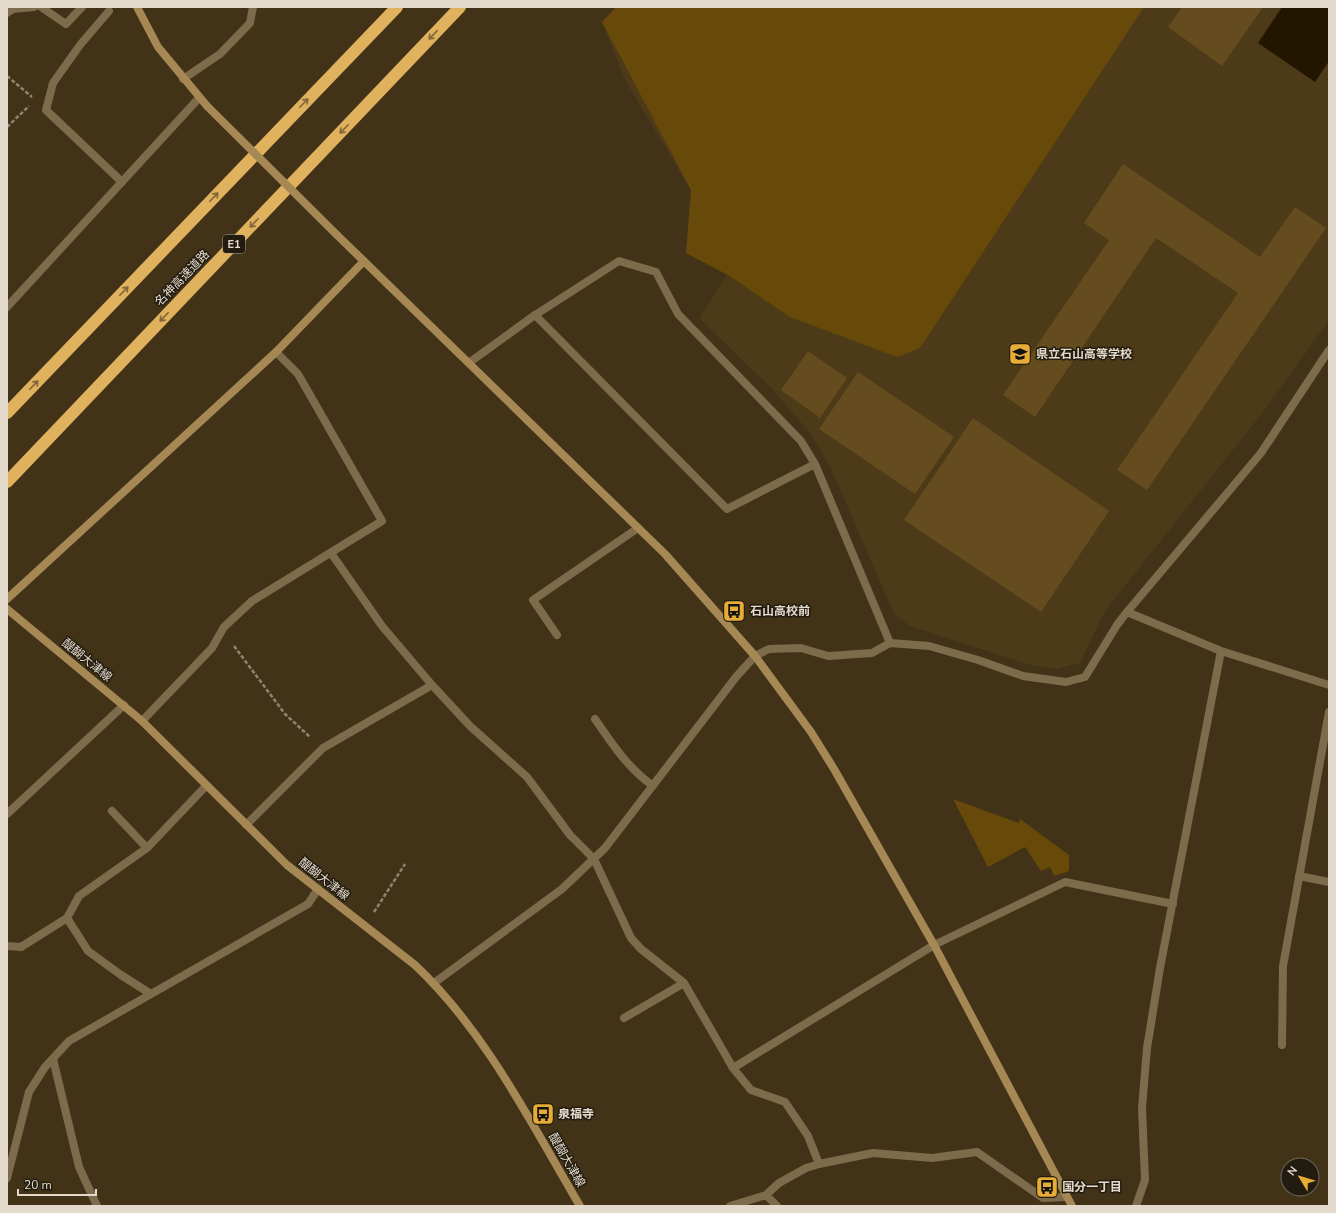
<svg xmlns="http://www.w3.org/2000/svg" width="1336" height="1213" font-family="'Nunito Sans','Noto Sans JP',sans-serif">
  <rect width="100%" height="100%" fill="#423318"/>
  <!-- built -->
  <path fill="#4d3a18" d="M616 7H1329V320L1267 407 1105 611 1080 663 1055 669 1030 665 910 626 894 614 829 464 811 434 771 388 699 318 727 275 686 253 691 190 626 82 602 22Z"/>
  <!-- green -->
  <path fill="#674a0a" d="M616 7H1144L920 348 897 357 790 317 728 275 686 253 691 190 602 22Z
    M953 799 1019 823 1020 819 1069 855V871L1054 876 1050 867 1041 871 1025 847 988 867Z"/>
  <!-- water -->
  <path fill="#231600" d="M1282 7H1329V61L1315 82 1258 43Z"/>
  <!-- building -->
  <path fill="#644c1f" d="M1182 7H1263L1222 66 1168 27Z
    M1123 164 1260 257 1295 207 1326 228 1147 490 1117 470 1238 293 1156 238 1035 417 1003 395 1109 240 1084 223Z
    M808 351 847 378 820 418 781 390Z
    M858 372 954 437 915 494 819 429Z
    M973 418 1109 511 1041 612 904 520Z"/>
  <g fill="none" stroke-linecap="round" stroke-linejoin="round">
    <!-- path -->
    <path stroke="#90846e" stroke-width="2.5" stroke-dasharray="4 2" stroke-linecap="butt" d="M7 76 32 97
      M7 127 29 106
      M234 646 285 714 310 737
      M374 912 405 864"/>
    <!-- lane -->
    <path stroke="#7d6b4b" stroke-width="8" d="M41 7 66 24 82 7
      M109 11 80 45 53 83 46 110 122 182
      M7 13 13 9 34 7
      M331 553 382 626 432 685 470 726 527 777 570 835 594 859 631 938 641 949 684 983 733 1068 751 1090 785 1102 808 1136 819 1164
      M557 635 533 600 638 528
      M595 719C612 744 628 768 653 786
      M112 811 147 848
      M7 814 124 705
      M246 825 323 748 432 685
      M67 918 88 951 121 975 151 994
      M21 947 67 918 79 896 147 848 206 786
      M434 983 562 889 605 848 736 677 755 656
      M624 1018 684 983
      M53 1059 79 1167 97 1206
      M7 1178 29 1092 45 1067 69 1041 308 904 318 889
      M766 1195 777 1206
      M730 1206 766 1195 779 1183 806 1168 819 1164 873 1153 932 1158 977 1152 1043 1198 1066 1197"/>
    <!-- street -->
    <path stroke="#7d6b4b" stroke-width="8" d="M183 79 220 54 250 23 253 7
      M7 307 199 98
      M535 315 727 509 815 464
      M470 362 535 315 619 261 656 272 678 314 801 441 815 464 890 643
      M1127 612 1221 651 1329 685
      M755 656 769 649 801 648 828 656 872 653 890 643 929 646 978 660 1023 676 1066 682 1085 677 1117 625 1127 612 1261 453 1329 350
      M142 721 212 648 224 627 252 601 382 521 298 374 276 352
      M1299 876 1329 882
      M7 946 21 947
      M1282 1045 1283 966 1329 712
      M733 1068 934 945 1065 882 1173 904
      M1136 1206 1145 1180 1142 1108 1147 1048 1160 968 1221 651"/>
    <!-- secondary -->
    <path stroke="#a58854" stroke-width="8" d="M137 7 158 47 207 106
      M337 235 665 554 755 656 811 732 834 769 934 945 1072 1206
      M7 599 276 352 364 261
      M7 609 142 721 287 865 415 965C486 1032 531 1123 580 1206"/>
    <!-- highway -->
    <path stroke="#e0b25e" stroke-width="12" d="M7 413 397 7
      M7 482 460 7"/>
    <!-- secondary-bridge -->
    <path stroke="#a58854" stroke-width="8" d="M207 106 337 235"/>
  </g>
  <!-- one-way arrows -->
  <defs><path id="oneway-shaft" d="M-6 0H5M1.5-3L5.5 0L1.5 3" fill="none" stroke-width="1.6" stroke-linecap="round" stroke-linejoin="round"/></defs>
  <g stroke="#816737">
    <use href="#oneway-shaft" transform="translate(433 35) rotate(134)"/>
    <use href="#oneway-shaft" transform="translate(304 103) rotate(-46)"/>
    <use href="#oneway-shaft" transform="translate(344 129) rotate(134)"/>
    <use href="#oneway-shaft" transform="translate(214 197) rotate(-46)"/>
    <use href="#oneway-shaft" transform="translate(254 223) rotate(134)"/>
    <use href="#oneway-shaft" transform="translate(124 291) rotate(-46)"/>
    <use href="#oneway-shaft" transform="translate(164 317) rotate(134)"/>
    <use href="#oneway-shaft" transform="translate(34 385) rotate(-46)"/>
  </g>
  <!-- icons -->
  <defs>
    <g id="school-square" transform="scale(1.15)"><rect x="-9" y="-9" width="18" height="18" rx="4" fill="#e6ac36" stroke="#221c10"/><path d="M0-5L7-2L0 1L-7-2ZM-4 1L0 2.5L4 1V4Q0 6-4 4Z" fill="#111"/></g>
    <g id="bus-square" transform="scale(1.15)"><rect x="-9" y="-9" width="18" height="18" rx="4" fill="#e6ac36" stroke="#221c10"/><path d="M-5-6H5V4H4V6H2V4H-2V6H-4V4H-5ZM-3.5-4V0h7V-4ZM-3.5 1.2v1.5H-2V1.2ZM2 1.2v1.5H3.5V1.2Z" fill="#111"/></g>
  </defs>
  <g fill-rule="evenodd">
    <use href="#school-square" x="1020" y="354"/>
    <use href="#bus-square" x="734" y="611"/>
    <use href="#bus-square" x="543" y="1114"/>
    <use href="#bus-square" x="1047" y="1187"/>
  </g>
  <g text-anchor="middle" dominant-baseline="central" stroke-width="3" stroke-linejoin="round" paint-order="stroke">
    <!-- shield labels -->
    <rect fill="#221c10" stroke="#aaa193" stroke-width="1" x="223" y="235" width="22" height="18" rx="3"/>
    <g font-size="11" font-weight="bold" fill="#e4dacb">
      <text x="234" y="244">E1</text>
    </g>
    <!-- street labels -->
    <g font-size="12" fill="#e4dacb" stroke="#221c10">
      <text transform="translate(182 278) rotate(-46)">名神高速道路</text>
      <text transform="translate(87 660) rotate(39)">醍醐大津線</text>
      <text transform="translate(324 879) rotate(38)">醍醐大津線</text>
      <text transform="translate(567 1160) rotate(60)">醍醐大津線</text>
    </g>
    <!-- poi labels -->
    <g font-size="12" font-weight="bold" fill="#e4dacb" stroke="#221c10" text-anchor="start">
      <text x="1036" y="354">県立石山高等学校</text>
      <text x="750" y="611">石山高校前</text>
      <text x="558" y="1114">泉福寺</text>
      <text x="1062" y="1187">国分一丁目</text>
    </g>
  </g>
  <!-- border -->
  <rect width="1336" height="1213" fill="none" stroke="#e4dacb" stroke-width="16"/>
  <!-- north arrow -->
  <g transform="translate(1300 1177) rotate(308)"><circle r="19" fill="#221c10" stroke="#70685b"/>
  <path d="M0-3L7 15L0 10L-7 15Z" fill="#e6ac36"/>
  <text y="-6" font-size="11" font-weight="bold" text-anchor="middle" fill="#e4dacb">N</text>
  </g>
  <!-- scale -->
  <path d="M18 1189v6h78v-6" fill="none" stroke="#e4dacb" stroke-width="2"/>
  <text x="24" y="1189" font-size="12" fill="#e4dacb" stroke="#221c10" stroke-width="3" paint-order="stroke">20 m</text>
</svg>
